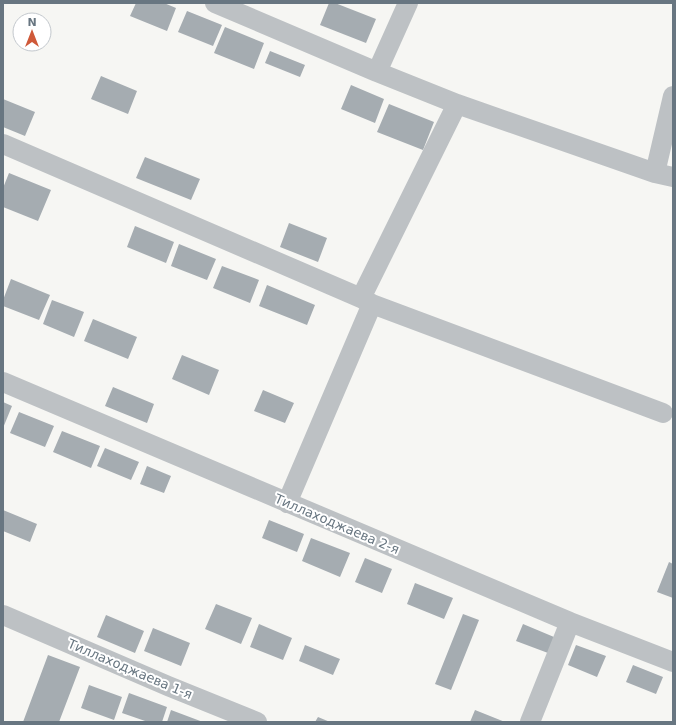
<svg xmlns="http://www.w3.org/2000/svg" width="676" height="725" font-family="'DejaVu Sans',sans-serif">
  <rect width="100%" height="100%" fill="#f6f6f3"/>
  <!-- building -->
  <path fill="#a5acb1" d="M136 3H164L176 8 167 31 130 16Z
    M329 3H335L376 19 366 43 320 25Z
    M187 11 222 25 213 46 178 32Z
    M225 27 264 43 254 69 214 53Z
    M270 51 305 65 300 77 265 63Z
    M101 76 137 91 128 114 91 99Z
    M351 85 384 99 375 123 341 109Z
    M3 99 35 112 25 136 3 127Z
    M389 104 434 122 423 150 377 132Z
    M145 157 200 179 191 200 136 178Z
    M9 173 51 190 38 221 3 207V188Z
    M289 223 327 238 318 262 280 247Z
    M135 226 174 242 166 263 127 247Z
    M179 244 216 259 207 280 171 266Z
    M222 266 259 280 250 303 213 288Z
    M11 279 50 295 39 320 3 306V300Z
    M267 285 315 305 307 325 259 306Z
    M52 300 84 312 74 337 43 324Z
    M93 319 137 337 128 359 84 341Z
    M182 355 219 370 209 395 172 379Z
    M113 387 154 404 147 423 105 406Z
    M263 390 294 403 285 423 254 411Z
    M3 402 12 406 3 428Z
    M19 412 54 426 45 447 10 433Z
    M62 431 100 446 91 468 53 452Z
    M105 448 139 462 131 480 97 466Z
    M147 466 171 476 164 493 140 484Z
    M3 510 37 524 30 542 3 531Z
    M269 520 304 534 297 552 262 538Z
    M311 538 350 553 340 577 302 561Z
    M365 558 392 569 382 593 355 582Z
    M669 562 673 564V598L657 592Z
    M415 583 453 598 444 619 407 604Z
    M216 604 252 618 241 644 205 629Z
    M463 614 479 620 451 690 435 684Z
    M106 615 144 631 135 653 97 637Z
    M259 624 292 638 283 660 250 647Z
    M523 624 554 637 548 653 516 641Z
    M153 628 190 643 181 666 144 651Z
    M305 645 340 659 333 675 299 661Z
    M576 645 606 656 597 677 568 665Z
    M48 655 80 667 59 722H23Z
    M633 665 663 677 656 694 626 682Z
    M89 685 122 697 114 720 81 708Z
    M129 693 167 707 162 722H148L122 713Z
    M171 710 203 722H167Z
    M475 710 505 722H470Z
    M318 717 330 722H315Z"/>
  <g fill="none" stroke-linecap="round" stroke-linejoin="round">
    <!-- minor -->
    <path stroke="#bdc1c4" stroke-width="20" d="M215 3 377 72 457 104 655 173 673 177
      M377 72 408 3
      M3 144 361 298 372 304 663 413
      M655 173 673 96
      M361 298 457 104
      M3 382 570 622 673 662
      M287 503 372 304
      M3 615 168 686 257 722
      M530 722 570 622"/>
  </g>
  <g text-anchor="middle" dominant-baseline="central" stroke-width="4" stroke-linejoin="round" paint-order="stroke">
    <!-- street labels -->
    <g font-size="13" fill="#687681" stroke="#fff">
      <text transform="translate(337 524) rotate(23)">Тиллаходжаева 2-я</text>
      <text transform="translate(130 669) rotate(23)">Тиллаходжаева 1-я</text>
    </g>
  </g>
  <!-- border -->
  <rect width="676" height="725" fill="none" stroke="#687681" stroke-width="8"/>
  <!-- north arrow -->
  <g transform="translate(32 32)"><circle r="19" fill="#ffffff" stroke="#c3c8cd"/>
  <path d="M0-3L7 15L0 10L-7 15Z" fill="#cf5939"/>
  <text y="-6" font-size="11" font-weight="bold" text-anchor="middle" fill="#687681">N</text>
  </g>
</svg>
